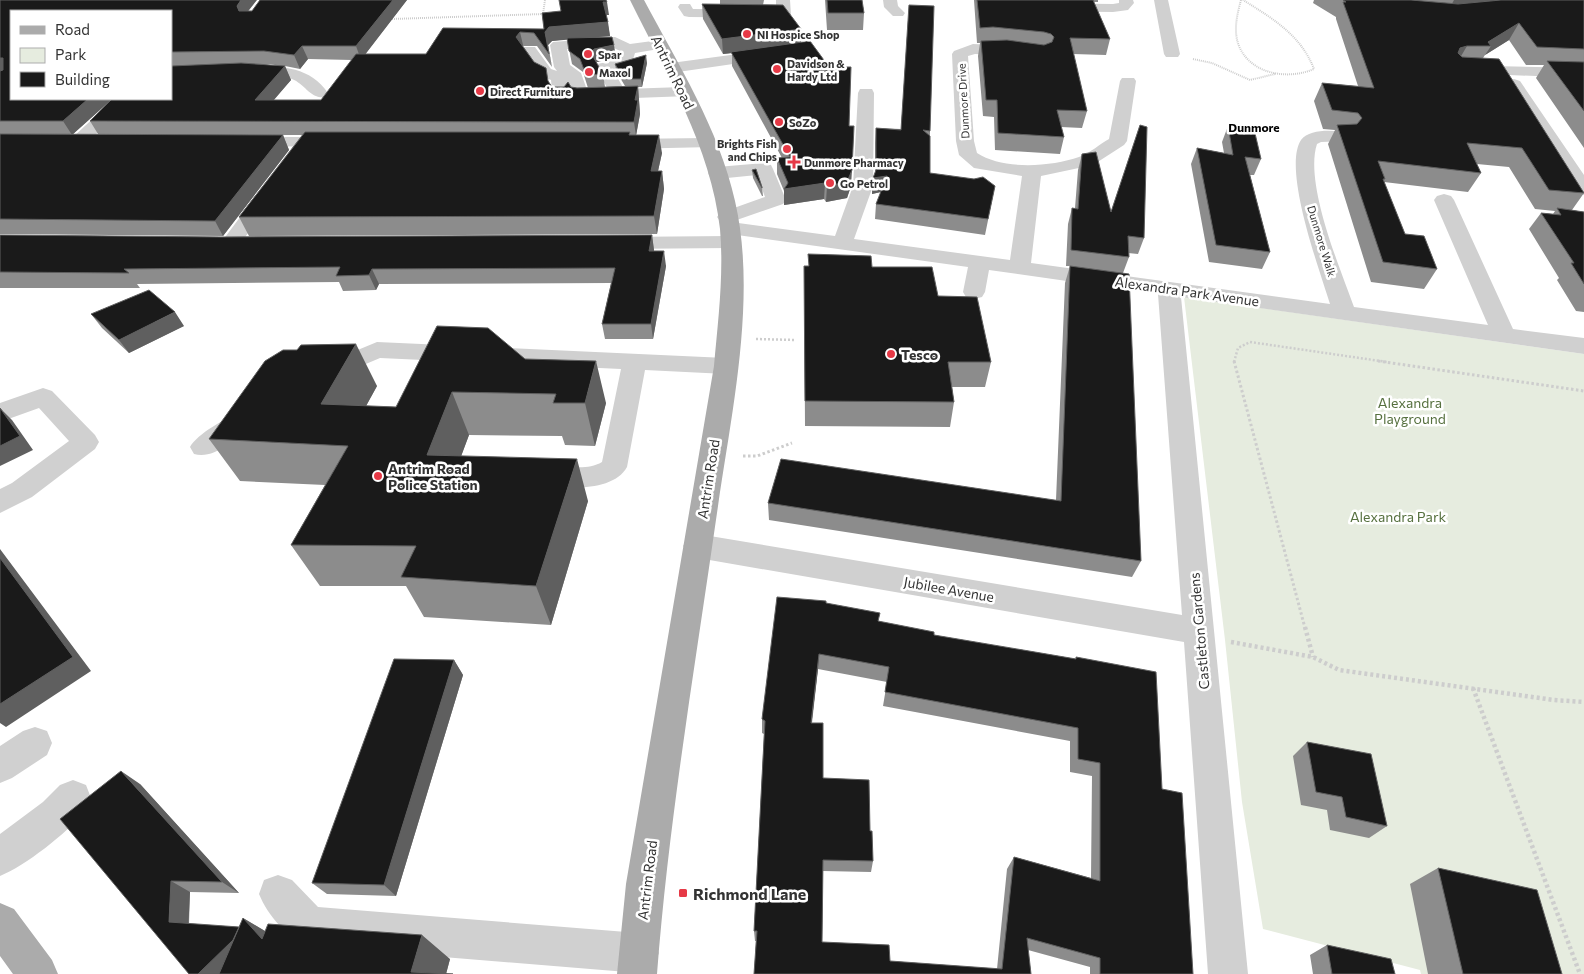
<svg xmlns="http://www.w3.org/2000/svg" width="1584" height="974" font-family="Commissioner,sans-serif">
  <rect width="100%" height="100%" fill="#fff"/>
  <!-- green -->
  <path fill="#e6ecdf" d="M1184 297 1584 354V974H1421L1420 970 1263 929 1242 802 1225 640Z"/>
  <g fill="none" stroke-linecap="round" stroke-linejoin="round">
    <!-- path-far3 -->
    <path stroke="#cdcdcd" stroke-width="2" stroke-dasharray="1 1" stroke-linecap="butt" d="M1241 0C1237 15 1233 31 1239 46 1251 75 1289 80 1314 69 1301 35 1272 18 1243 0
      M392 19 543 14 545 0
      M1193 59 1212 63 1250 80 1275 74"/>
    <!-- path-far2 -->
    <path stroke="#cdcdcd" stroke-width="2.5" stroke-dasharray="2 2" stroke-linecap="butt" d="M756 339 796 340
      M1234 362 1238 348 1250 342 1387 362"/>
    <!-- path-far1 -->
    <path stroke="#cdcdcd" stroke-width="3" stroke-dasharray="2.5 2.5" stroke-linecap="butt" d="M1234 361 1305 628
      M1378 361 1584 391
      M743 456H757L792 443"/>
    <!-- path -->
    <path stroke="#cdcdcd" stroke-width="4.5" stroke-dasharray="3 3" stroke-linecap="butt" d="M1305 627 1313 657
      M1231 642 1313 657 1339 670 1554 700 1584 702
      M1473 688 1580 974"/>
    <!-- minor -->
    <path fill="#d0d0d0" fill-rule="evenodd" d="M776 0H790L791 15 789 18 689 17 684 16 678 7 680 4H690L693 9 776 10Z
      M883 0H897L898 6 905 13 903 16H893L884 7Z
      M1012 0H1026L1027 3 1113 4 1119 3V0H1133L1134 3 1128 10 1113 12 1020 11 1015 10Z
      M1154 0H1168L1180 54 1178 57H1166L1164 54Z
      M615 37 630 44 660 40 665 42 668 45 665 48 635 53 631 66 613 70 624 89 683 87 689 88 691 92 689 96 580 100 574 99 568 82V90L566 94H554L552 90 551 80 539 75 521 50 523 47H535L551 69 557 71 554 67 550 45 553 42ZM612 47 620 51 618 60 597 64 595 67 608 89 587 90 581 73 570 65 567 49Z
      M973 44 1017 46 1023 48 1025 51 1023 54 1017 56 975 54 968 56 974 141 977 153C1003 170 1050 167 1079 157 1090 153 1100 144 1109 139L1120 81 1122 78H1134L1136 81 1127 141 1124 145 1093 165 1041 176 1031 263 1330 304C1320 271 1282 169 1301 140 1310 128 1336 130 1348 133L1351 137 1348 141 1321 142 1317 144C1304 183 1340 268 1354 307L1488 325 1434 200 1437 196 1444 194 1451 196 1454 200 1513 329 1584 338V354L1181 297 1248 974H1208L1184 642 698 558 688 554 683 546 688 538 698 534 1182 615 1158 294 989 270 985 292 982 297 974 299 966 297 963 292 968 267 730 234 723 232 720 228 726 223 720 221 717 217 720 213 765 197 757 175 717 179 710 177 708 173 710 169 717 167 764 163 771 165 773 169 786 200 783 204 731 222 835 236 853 186 858 93 860 89H872L874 93 873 186 854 239 1010 260 1022 176 974 168 959 155 956 141 952 54 954 51Z
      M768 50 774 52 776 55 774 58 671 73 665 71 663 68 665 65 671 63Z
      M250 66C280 66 310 66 328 93L326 97C311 100 305 84 292 79 277 73 260 78 244 74L242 71 244 68Z
      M1492 66 1584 68V78L1486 74 1484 71 1486 68Z
      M1514 79 1520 81 1584 175V195L1577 193 1506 84 1508 81Z
      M114 99H132L84 146 78 147 72 146 69 142 72 138Z
      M249 137H333L339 138 342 142 339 146 333 147 243 146 240 142 243 138Z
      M706 138 712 139 715 143 712 147 624 149 618 148 615 144 618 140 624 139Z
      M265 191 272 193 275 197 237 248 230 250 223 248 220 244 223 240 258 193Z
      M730 236 737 238 740 242 737 246 730 248 616 249 609 247 606 243 609 239 616 237Z
      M377 342 726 358 735 360 738 366 735 372 726 374 645 370 627 467C613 493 559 490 534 482L530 475 534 468C556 461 582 474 602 462L621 369 380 358 328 380 319 378 316 372 319 366Z
      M43 388 52 391 95 435 99 442 95 449 32 497 0 513V489L12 483 69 441 39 408 0 422V403Z
      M241 413 250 416 254 422 250 428C234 439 214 460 194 454L190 447C197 434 227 417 241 413Z
      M35 727 47 731 52 743 47 755 12 778 0 783V746L23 731Z
      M73 780 86 785 91 798C89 803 87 808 84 812 67 833 25 866 0 876V834L43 802 60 785Z
      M278 875 292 880 318 907 639 933 653 939 659 953 653 967 639 973 309 946C287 937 268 916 259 894L264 880Z"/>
    <!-- major -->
    <path fill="#ababab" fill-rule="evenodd" d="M630 0H644C678 64 719 129 735 201 757 296 732 410 718 506 696 661 669 817 657 974H617L626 884 714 366C718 321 724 274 720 229 711 147 666 73 630 0Z
      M0 903 14 909 52 960 58 974H13L0 956Z"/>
  </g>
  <!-- wall -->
  <path fill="#8c8c8c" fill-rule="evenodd" d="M0 0 252 11 260 0H407L365 54H426L443 28 544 29 542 13 609 15H606L610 36 587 38 616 58 596 62 603 74 605 87 625 86 616 71 615 64 647 63 642 87H638L640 114 636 135 662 153 658 171H662L664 189 657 234 249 236 239 217 302 135H283L289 150 223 236 0 234ZM171 11V99H11ZM567 39 572 64 583 72 588 88 552 87 523 46H537L552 67 548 45 552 41ZM308 59 352 60 321 100H273L291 80 285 66 300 69ZM261 64H270L280 66ZM109 102 90 121 98 134H73Z
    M720 0H764L763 5 801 42 849 126 851 186 847 198 826 202 824 199 784 205V191L777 174V158H782L732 66V53L723 54 703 19 702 4H720Z
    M825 0H862L864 13 863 30H827Z
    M974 0H1098V2H1093L1110 39 1106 55 1073 54 1087 111 1082 128 1061 127 1064 137 1060 154 995 150 994 117 983 116 978 56 980 43H977Z
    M1314 0H1584V148L1536 78 1544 65H1526L1509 40 1485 55 1483 58 1584 193 1572 210 1584 212V312L1576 311 1557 280 1559 278 1529 229 1541 213 1553 214 1555 211 1535 209 1509 167 1477 164 1481 173 1468 192 1384 182 1405 234 1437 269 1424 289 1371 282 1328 144 1335 130 1323 129 1314 101 1322 83 1358 86 1336 19V17L1313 3Z
    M909 5 930 131V173L995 186 985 235 875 219 876 204 881 192 872 194 873 178 875 174V143L876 128 901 129Z
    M1228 126 1261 159 1254 175H1250L1270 252 1262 269 1209 262 1191 164 1197 148 1224 153 1222 142Z
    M1082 154 1111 212 1144 238 1138 254 1128 253 1129 257 1123 273 1141 561 1132 577 769 520 768 503 1056 500 1065 283 1070 266H1066L1068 224 1072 208H1075L1078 170Z
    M752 170 762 187 763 196H762L753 178Z
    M0 235 221 237 652 235 654 251 666 266 653 339H605L602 324 611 283 379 284 376 290 343 291 339 282 137 284 140 288H0Z
    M804 266 872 267 938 296 991 362 985 387H952L954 402 950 427 805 426Z
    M91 314 184 326 129 353 102 328Z
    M297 350 377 386 366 406 396 407 525 359 606 403 595 446 565 445 562 436 469 435 461 456 588 501 551 625 424 617 406 586H320L291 545 325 485 240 481 209 439Z
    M826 603 878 621 934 635 1029 651 1076 659V657L1162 789 1193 974H1090V967L1028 950 1031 974H754L756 941H755L754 931 764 734 762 733V719ZM818 669 887 682 883 706 1070 741V772L1092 776 1091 878 1014 857 1007 869 997 969 890 961 822 942 823 871 871 872 873 861 870 831 823 778 812 723Z
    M454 660 463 675 396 896 327 894 312 883Z
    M1307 742 1387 826 1369 838 1330 830 1327 810 1301 805 1293 756Z
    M140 784 239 893 190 892 189 924 239 927 243 918 265 931 450 959 446 974H189Z
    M1438 868 1562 974H1428L1410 884Z
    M1327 945 1395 974H1313L1310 955Z"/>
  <!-- shaded-wall -->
  <path fill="#5f5f5f" d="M241 0H257L242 19 237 6Z
    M393 0H407L361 60 356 46Z
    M1454 0H1514L1449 9Z
    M603 2H607L609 15H605Z
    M608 22 610 36 552 41 548 45 552 67 545 32 549 27Z
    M1519 23 1509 40 1485 55 1491 46 1488 42Z
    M801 29V44L731 52 732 53 723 54 722 39Z
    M520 32 523 45 519 50 516 37Z
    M614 45 616 58 597 62 591 53 594 49Z
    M302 46 308 59 300 69 294 55Z
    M1467 46 1457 63 1450 66 1460 48Z
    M646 55 647 63 642 87 641 79Z
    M0 58H3L11 70 0 73Z
    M285 66 291 80 262 114 255 100Z
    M638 86 640 114 636 136 634 122 635 100Z
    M88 99H112L72 135 63 121Z
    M283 135 289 150 223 236 215 221Z
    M659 135 662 153 654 189 651 171Z
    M852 170 851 186 847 198 826 202 827 186Z
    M662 171 664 189 657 234 654 216Z
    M887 176 885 191 872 194 873 178Z
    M825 183 824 199 784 205V189Z
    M652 235 654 250 651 266 649 251Z
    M664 251 666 266 653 339 651 324Z
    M372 269 379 284 376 290 369 275Z
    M175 312 184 326 129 353 119 340Z
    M356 344 377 386 344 446 321 404Z
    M596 361 606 403 595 446 585 403Z
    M452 392 469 435 446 497 427 455Z
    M0 408 12 420 33 450 0 466Z
    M577 459 588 501 551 625 536 586Z
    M0 549 91 671 6 727 0 723Z
    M819 654 818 669 810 736 811 723Z
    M454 660 463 675 396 896 384 885Z
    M121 771 140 784 239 893 222 882Z
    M171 881 190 892 188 933 169 922Z
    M243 918 285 943 226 974H198L246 927Z
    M422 935 450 959 446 974 411 972Z"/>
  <!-- building -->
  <path fill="#1a1a1a" stroke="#5f5f5f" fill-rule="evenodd" d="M0 0H241L237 6 239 11H252L260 0H393L356 46H302L294 55 264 51 171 52V11H11V99H88L63 121H0V71L3 70V58H0Z
    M559 0H606L607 2H603L608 22 549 27 545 32 549 54 534 33 520 32 516 37 534 62 546 68 548 81 552 87H564L568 82 571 87 577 88 638 86 635 100H638L634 122 90 121 112 99H171V66L241 63 285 66 255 100H321L356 54H426L443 28 544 29 542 13 561 11Z
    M827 0H862L864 13H828Z
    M977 0H1093L1110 39 1070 38 1087 111 1057 110 1064 137 998 133 997 100H986L981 41 1007 40 1044 45 1052 42 1054 37 1051 34 1044 32 993 27 980 28Z
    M1343 0H1411L1458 4 1501 0H1584V49L1537 47 1519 23 1488 42 1491 46H1467L1460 48 1458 53 1462 57 1499 59 1584 193 1549 190 1522 148 1467 143 1481 173 1378 161 1385 179H1383L1405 234 1424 236 1437 269 1383 262 1337 125 1357 124 1362 118 1358 113 1332 110 1322 83 1374 88 1343 2H1346Z
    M702 4 783 5 801 29 722 39Z
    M909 5 934 6 930 131 923 130 930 136V173L974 179 983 177 995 186 988 219 876 204 887 176 873 178 876 170V128L901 130Z
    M612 37 614 45 594 49 591 53 603 74 586 75 580 59 569 51 567 38Z
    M810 41 829 67H851L849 126H854L852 170 847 182 827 186 825 183 784 189 788 183 777 158 790 157 731 52Z
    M646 55 641 79H624L615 64Z
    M1547 61 1584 62V111Z
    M1140 125 1147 127 1144 238 1128 236 1129 257 1071 250 1072 208 1078 209 1082 154 1096 152 1111 212Z
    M1228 126 1254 129 1261 159 1245 157 1270 252 1216 245 1197 148 1233 155Z
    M305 132H630L629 135H659L651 171H662L654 216 239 217Z
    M0 134 283 135 215 221 0 219Z
    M756 169 762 187V188L752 170Z
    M1557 208 1584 212V284L1571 263H1574L1541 213 1561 215Z
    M0 235 221 237 652 235 649 251H664L651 324H602L615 268 372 269 369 275 336 276 340 267 124 269 129 273 0 272Z
    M808 254 871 256 872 267H932L938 296 977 297 991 362H948L954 402 805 401 804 266H809Z
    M1070 266 1129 274 1141 561 768 503 781 459 1061 501Z
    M149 290 175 312 119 340 91 314Z
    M437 326 488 328 525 359 596 361 585 403H553L556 394 452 392 427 455 577 459 536 586 401 577 416 546 291 545 348 446 209 439 265 361 283 350H297L301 345 356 344 321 404 396 407Z
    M0 408 20 436 0 446Z
    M0 558 73 657 0 704Z
    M777 597 826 601V603L880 613 878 621 934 632V635L1029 651 1076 659V657L1156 672 1162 789 1182 793 1193 974H1100V958L1027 938 1031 974H754L757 931H754L765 721 762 719ZM819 654 889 667 885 692 1078 728V759L1100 763V881L1014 857 1002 969 890 961 889 945 822 942 823 860 873 861 872 831H870L869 780 823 778V723H811Z
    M394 659 454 660 384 885 312 883Z
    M1307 742 1371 754 1387 826 1346 817 1342 797 1316 792Z
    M121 771 222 882 171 881 169 922 239 927 233 940 198 974H189L60 819Z
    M1438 868 1537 890 1562 974H1463Z
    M243 918 262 939 268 924 422 935 411 972 453 974H219Z
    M1327 945 1391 959 1395 974H1332Z"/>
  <!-- markers -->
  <g fill="#e63946" stroke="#fff" stroke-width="2">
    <circle cx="747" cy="34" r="5"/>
    <circle cx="588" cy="54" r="5"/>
    <circle cx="777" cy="69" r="5"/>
    <circle cx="589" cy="72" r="5"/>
    <circle cx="480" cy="91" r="5"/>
    <circle cx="779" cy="122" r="5"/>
    <circle cx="787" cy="149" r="5"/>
    <path d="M791.5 154.5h5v5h5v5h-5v5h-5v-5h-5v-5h5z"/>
    <circle cx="830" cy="183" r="5"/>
    <circle cx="891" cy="354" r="5"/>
    <circle cx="378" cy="476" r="5"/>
    <rect x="678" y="888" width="10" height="10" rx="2.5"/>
  </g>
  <g text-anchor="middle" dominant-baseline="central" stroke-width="5" stroke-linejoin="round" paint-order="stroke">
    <!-- far-poi labels -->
    <g font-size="11" font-weight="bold" fill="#333" stroke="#fff" text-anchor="start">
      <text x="757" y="34">NI Hospice Shop</text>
      <text x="598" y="54">Spar</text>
      <text x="787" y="63">Davidson &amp;<tspan x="787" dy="13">Hardy Ltd</tspan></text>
      <text x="599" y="72">Maxol</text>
      <text x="490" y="91">Direct Furniture</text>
      <text x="789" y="122">SoZo</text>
      <text x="777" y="143" text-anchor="end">Brights Fish<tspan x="777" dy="13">and Chips</tspan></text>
      <text x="804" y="162">Dunmore Pharmacy</text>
      <text x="840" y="183">Go Petrol</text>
    </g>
    <!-- far-street labels -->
    <g font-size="11" fill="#333" stroke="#fff">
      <text transform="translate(963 101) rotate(-93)">Dunmore Drive</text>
      <text transform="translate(1322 241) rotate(73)">Dunmore Walk</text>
    </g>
    <!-- far-neighbourhood labels -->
    <g font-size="12" font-weight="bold" fill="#000" stroke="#fff">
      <text x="1254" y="127">Dunmore</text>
    </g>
    <!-- street labels -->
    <g font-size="14" fill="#333" stroke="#fff">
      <text transform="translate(673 72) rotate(64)">Antrim Road</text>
      <text transform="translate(1187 291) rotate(8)">Alexandra Park Avenue</text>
      <text transform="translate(708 479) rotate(-81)">Antrim Road</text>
      <text transform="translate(949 589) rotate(10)">Jubilee Avenue</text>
      <text transform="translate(1199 631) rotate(-95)">Castleton Gardens</text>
      <text transform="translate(647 880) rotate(-83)">Antrim Road</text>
    </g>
    <!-- poi labels -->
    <g font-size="14" font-weight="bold" fill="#333" stroke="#fff" text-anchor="start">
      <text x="901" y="354">Tesco</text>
      <text x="388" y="468">Antrim Road<tspan x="388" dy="16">Police Station</tspan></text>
    </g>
    <!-- park labels -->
    <g font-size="14" fill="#56703f" stroke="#fff">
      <text x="1410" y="402">Alexandra<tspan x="1410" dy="16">Playground</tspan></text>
      <text x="1398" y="516">Alexandra Park</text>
    </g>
    <!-- near-poi labels -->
    <g font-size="16" font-weight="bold" fill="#333" stroke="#fff" text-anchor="start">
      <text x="693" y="893">Richmond Lane</text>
    </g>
  </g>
  <!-- legend -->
  <rect x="10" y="10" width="162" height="90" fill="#ffffff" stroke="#adadad"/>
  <rect x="20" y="26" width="25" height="8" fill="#ababab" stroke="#adadad"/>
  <text x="55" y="35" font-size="15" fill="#333333">Road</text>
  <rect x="20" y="48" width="25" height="15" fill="#e6ecdf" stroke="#adadad"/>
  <text x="55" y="60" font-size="15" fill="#333333">Park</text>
  <rect x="20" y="72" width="25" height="15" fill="#1a1a1a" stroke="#adadad"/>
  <text x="55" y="85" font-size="15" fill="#333333">Building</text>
</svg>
